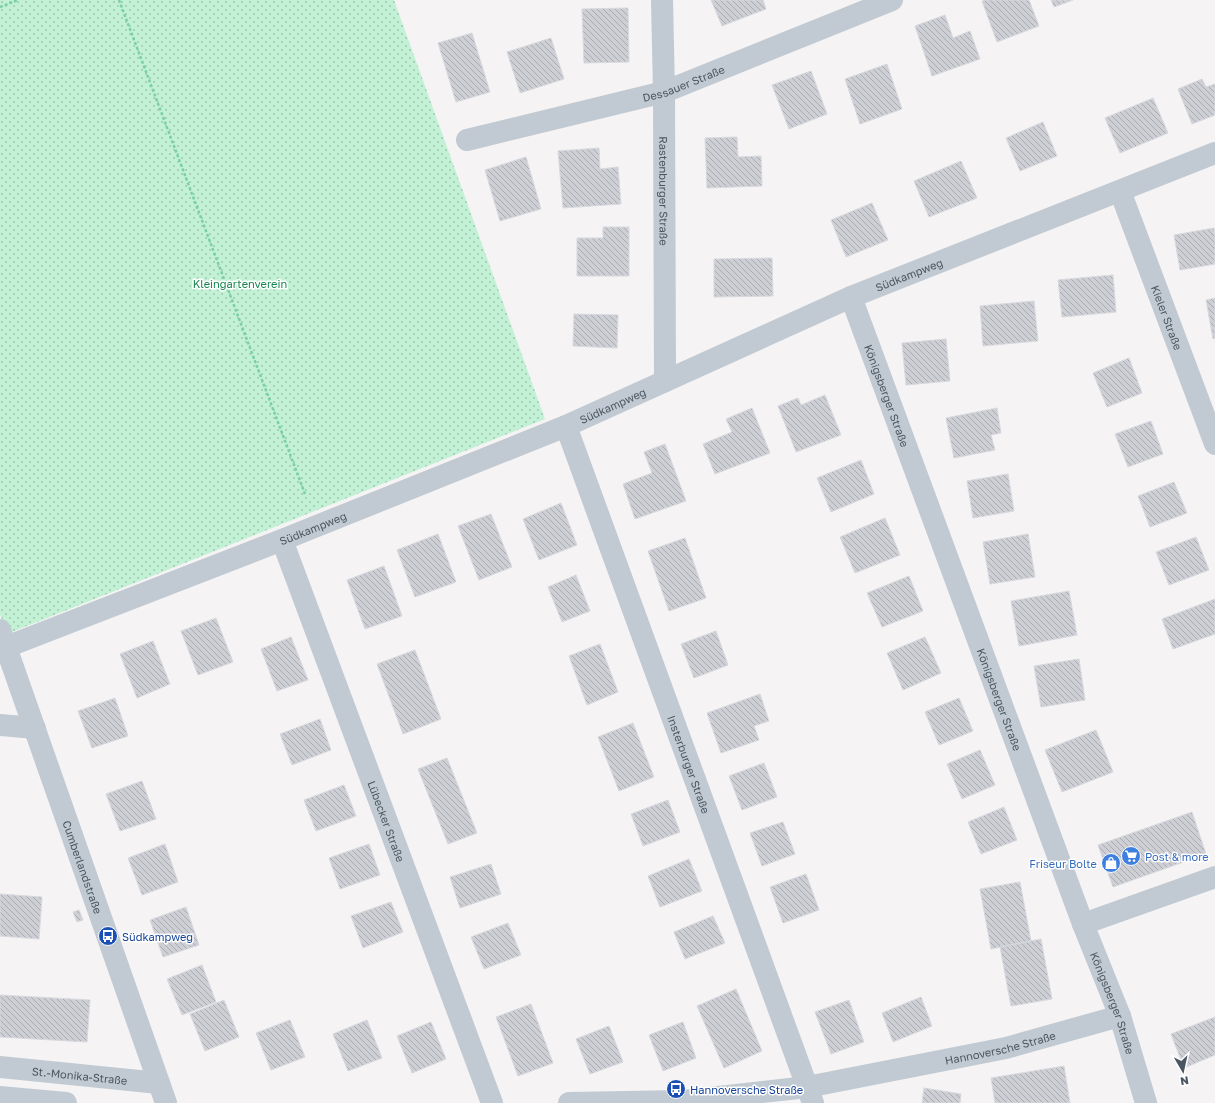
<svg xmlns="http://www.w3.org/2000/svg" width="1215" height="1103" font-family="'Golos Text',sans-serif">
  <defs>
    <pattern id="grass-dots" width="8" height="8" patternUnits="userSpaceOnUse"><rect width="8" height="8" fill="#c3f1d5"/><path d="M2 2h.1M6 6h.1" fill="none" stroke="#a0c6b0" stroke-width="1.8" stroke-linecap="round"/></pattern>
    <pattern id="building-back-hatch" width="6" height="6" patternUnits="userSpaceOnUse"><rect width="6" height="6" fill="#cdcfd5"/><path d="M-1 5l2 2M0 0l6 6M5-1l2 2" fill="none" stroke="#a8abb0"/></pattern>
  </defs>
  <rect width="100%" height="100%" fill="#f5f3f3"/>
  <!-- grass -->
  <path fill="url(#grass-dots)" d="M0 0H394L545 419 7 634 0 614Z"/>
  <!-- building -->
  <path fill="url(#building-back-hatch)" stroke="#d7d9de" d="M711 0H763L766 9 722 26Z
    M985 0H1029L1039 26 997 42 982 1Z
    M1051 0H1073L1054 7Z
    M628 8 629 62 584 63 582 9Z
    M945 15 953 38 970 31 980 59 932 76 915 26Z
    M472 33 490 92 456 102 438 43Z
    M551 38 564 79 520 93 507 52Z
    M887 64 902 109 860 124 845 79Z
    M811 71 827 114 789 129 772 85Z
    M1202 79 1206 87 1215 84V115L1192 124 1178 89Z
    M1153 98 1168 133 1120 153 1105 118Z
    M1043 122 1057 156 1020 171 1006 138Z
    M737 137 738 157 761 156 762 186 707 188 705 138Z
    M599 148 600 169 618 167 621 204 563 208 558 151Z
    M526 157 541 209 500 221 485 170Z
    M961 161 977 198 929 217 914 181Z
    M872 203 888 240 846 257 831 220Z
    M603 227H629V276H577V238H603Z
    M1214 228 1215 236V264L1180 270 1174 235Z
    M772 258 773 296 714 297V259Z
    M1113 275 1116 312 1062 317 1058 280Z
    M1215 298V338L1213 339 1206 300Z
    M1034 301 1038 341 983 346 980 306Z
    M574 314 618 315 617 348 573 346Z
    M946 339 950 381 906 385 902 343Z
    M1129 358 1142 393 1107 407 1093 373Z
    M825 395 841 435 796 452 778 406 798 398 801 405Z
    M752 408 770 453 715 474 703 444 732 432 726 419Z
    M997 408 1001 433 991 435 995 450 954 458 946 418Z
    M1151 421 1163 454 1128 467 1115 434Z
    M665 444 686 501 635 519 623 484 652 473 644 452Z
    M861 460 874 494 831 512 817 478Z
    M1008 474 1014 511 973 518 967 481Z
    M1174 482 1187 513 1150 527 1138 496Z
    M561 503 577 545 539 560 523 519Z
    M491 514 512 567 479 580 458 526Z
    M885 518 900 555 855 573 840 537Z
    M438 534 456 582 415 597 397 550Z
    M1028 534 1035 577 990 584 983 542Z
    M1196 537 1209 570 1169 585 1156 552Z
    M685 538 706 598 669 611 648 551Z
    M384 566 402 616 365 629 347 580Z
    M576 575 590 611 562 622 548 587Z
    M909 576 923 611 882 627 867 593Z
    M1069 591 1077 635 1019 646 1011 601Z
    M1215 599V634L1173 649 1162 619Z
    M216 618 233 662 198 675 181 631Z
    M716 631 728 665 694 678 681 644Z
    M291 637 308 680 277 691 261 649Z
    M925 637 941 673 903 690 887 653Z
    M153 641 170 684 137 698 120 654Z
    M600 644 618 692 587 705 569 656Z
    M415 650 441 719 403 734 377 664Z
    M1079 659 1085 700 1041 707 1034 666Z
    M760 694 769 721 754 726 759 740 721 753 707 713Z
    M115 698 128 736 92 748 78 711Z
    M959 698 973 731 939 745 925 712Z
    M320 719 331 750 292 765 280 734Z
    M633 723 654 777 619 791 598 737Z
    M1096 730 1113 772 1062 792 1045 750Z
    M980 750 995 785 962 799 947 764Z
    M447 758 477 833 448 844 418 769Z
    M764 763 777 797 742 810 729 776Z
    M142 781 156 819 120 831 106 794Z
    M344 785 356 816 316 831 304 800Z
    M668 800 680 832 643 846 631 814Z
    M1004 807 1017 840 981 854 968 822Z
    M1192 812 1206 854 1113 887 1098 845Z
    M783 822 795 854 762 866 750 833Z
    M165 844 178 882 142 895 128 858Z
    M369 844 380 875 340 889 329 858Z
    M689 859 702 891 660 907 648 876Z
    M491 864 501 894 460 908 450 877Z
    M806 874 819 910 783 923 770 887Z
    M1020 882 1031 941 991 949 980 889Z
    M0 894 42 897 39 939 0 936Z
    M391 902 403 932 363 948 351 916Z
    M186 907 199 945 163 957 150 920Z
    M79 910 83 920 77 922 73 912Z
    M713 916 725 943 685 959 674 932Z
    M508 923 521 955 484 969 471 937Z
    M1041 939 1052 999 1011 1006 1000 947Z
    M202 965 216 1002 182 1015 167 979Z
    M736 989 762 1051 724 1068 697 1006Z
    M0 995 90 1000 87 1042 0 1037Z
    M921 997 932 1026 893 1042 882 1013Z
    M224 1000 239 1037 205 1051 190 1014Z
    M849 1000 864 1042 831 1054 815 1012Z
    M531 1004 553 1063 518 1076 496 1017Z
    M1215 1017V1055L1184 1068 1171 1034Z
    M290 1020 305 1057 271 1070 256 1033Z
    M367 1020 382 1058 348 1071 333 1034Z
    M431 1022 446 1059 412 1073 397 1036Z
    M683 1022 696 1058 663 1071 649 1035Z
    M609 1026 623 1062 590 1074 576 1039Z
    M1064 1066 1070 1103H995L991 1078Z
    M924 1088 961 1094 960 1103H922Z"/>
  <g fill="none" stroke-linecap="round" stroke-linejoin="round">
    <!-- path -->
    <path stroke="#7ad0a6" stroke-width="2.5" stroke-dasharray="3 2" stroke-linecap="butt" d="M119 0 305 494
      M0 7 18 0"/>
    <!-- minor -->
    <g stroke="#c1cad2" stroke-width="22">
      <path id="s1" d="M662 0 664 92 665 381"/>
      <path id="s2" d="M467 140 664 92 892 0"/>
      <path id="s3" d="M1120 191 1215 444"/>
      <path id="s4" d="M851 297 1083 924 1120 1016 1146 1103"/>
      <path id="s5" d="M566 426 813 1103"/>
      <path id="s6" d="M282 540 492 1103"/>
      <path id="s7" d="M0 630 166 1103"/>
      <path id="s8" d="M6 647 282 540 566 426 851 297 1215 153"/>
      <path d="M0 725 35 728"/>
      <path d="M1083 924 1215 877"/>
      <path id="s9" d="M0 1067 159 1083"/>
      <path d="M0 1097 66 1103"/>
      <path id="s10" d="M569 1103 683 1101 807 1087 1006 1048 1120 1016"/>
    </g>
  </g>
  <!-- icons -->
  <defs>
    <g id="supermarket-disc" transform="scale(1)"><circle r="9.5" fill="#3f7fe0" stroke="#fff"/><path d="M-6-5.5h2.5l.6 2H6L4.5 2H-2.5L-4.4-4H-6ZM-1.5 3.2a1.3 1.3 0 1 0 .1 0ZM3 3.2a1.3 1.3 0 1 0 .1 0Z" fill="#fff"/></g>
    <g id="shop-disc" transform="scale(1)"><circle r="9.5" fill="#3f7fe0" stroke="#fff"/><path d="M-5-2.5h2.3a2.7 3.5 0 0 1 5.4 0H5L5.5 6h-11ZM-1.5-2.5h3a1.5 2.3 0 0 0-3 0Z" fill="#fff"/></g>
    <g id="bus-disc" transform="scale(1)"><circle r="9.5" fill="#1a4fb4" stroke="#fff"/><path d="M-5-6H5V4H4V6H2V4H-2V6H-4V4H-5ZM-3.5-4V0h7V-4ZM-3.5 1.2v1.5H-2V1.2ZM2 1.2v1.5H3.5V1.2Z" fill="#fff"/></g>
  </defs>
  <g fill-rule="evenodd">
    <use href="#supermarket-disc" x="1131" y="856"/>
    <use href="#shop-disc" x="1111" y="863"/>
    <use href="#bus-disc" x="108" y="936"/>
    <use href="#bus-disc" x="676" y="1089"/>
  </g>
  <g text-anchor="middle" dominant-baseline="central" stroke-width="3" stroke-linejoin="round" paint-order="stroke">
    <!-- street labels -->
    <g font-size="11" fill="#4a5661" stroke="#fff">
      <text stroke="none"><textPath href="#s2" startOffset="224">Dessauer Straße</textPath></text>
      <text stroke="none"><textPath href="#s1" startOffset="191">Rastenburger Straße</textPath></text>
      <text stroke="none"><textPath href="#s8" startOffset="977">Südkampweg</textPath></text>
      <text stroke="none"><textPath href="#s3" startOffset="135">Kieler Straße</textPath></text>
      <text stroke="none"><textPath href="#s4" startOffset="105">Königsberger Straße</textPath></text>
      <text stroke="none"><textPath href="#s8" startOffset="653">Südkampweg</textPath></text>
      <text stroke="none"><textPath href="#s8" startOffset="329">Südkampweg</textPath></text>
      <text stroke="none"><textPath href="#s4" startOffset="429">Königsberger Straße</textPath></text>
      <text stroke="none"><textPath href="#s5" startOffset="360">Insterburger Straße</textPath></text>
      <text stroke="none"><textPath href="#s6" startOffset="300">Lübecker Straße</textPath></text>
      <text stroke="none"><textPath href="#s7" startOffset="251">Cumberlandstraße</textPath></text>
      <text stroke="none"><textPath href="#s4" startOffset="753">Königsberger Straße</textPath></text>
      <text stroke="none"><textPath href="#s10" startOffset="436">Hannoversche Straße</textPath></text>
      <text stroke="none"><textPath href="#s9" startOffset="80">St.-Monika-Straße</textPath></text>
    </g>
    <!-- park labels -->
    <g font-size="11" fill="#17864f" stroke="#fff">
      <text x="240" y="283">Kleingartenverein</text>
    </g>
    <!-- shop labels -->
    <g font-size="11" fill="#366cbe" stroke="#fff" text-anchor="start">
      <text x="1145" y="856">Post &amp; more</text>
      <text x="1097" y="863" text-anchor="end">Friseur Bolte</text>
    </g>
    <!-- transit labels -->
    <g font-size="11" fill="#164399" stroke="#fff" text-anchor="start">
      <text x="122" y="936">Südkampweg</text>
      <text x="690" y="1089">Hannoversche Straße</text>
    </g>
  </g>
  <!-- north arrow -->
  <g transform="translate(1183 1071) rotate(171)" stroke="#ffffff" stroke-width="3" paint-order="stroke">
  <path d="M0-3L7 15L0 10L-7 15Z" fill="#4a5661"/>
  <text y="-6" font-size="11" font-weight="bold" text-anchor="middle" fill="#4a5661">N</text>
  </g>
</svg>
